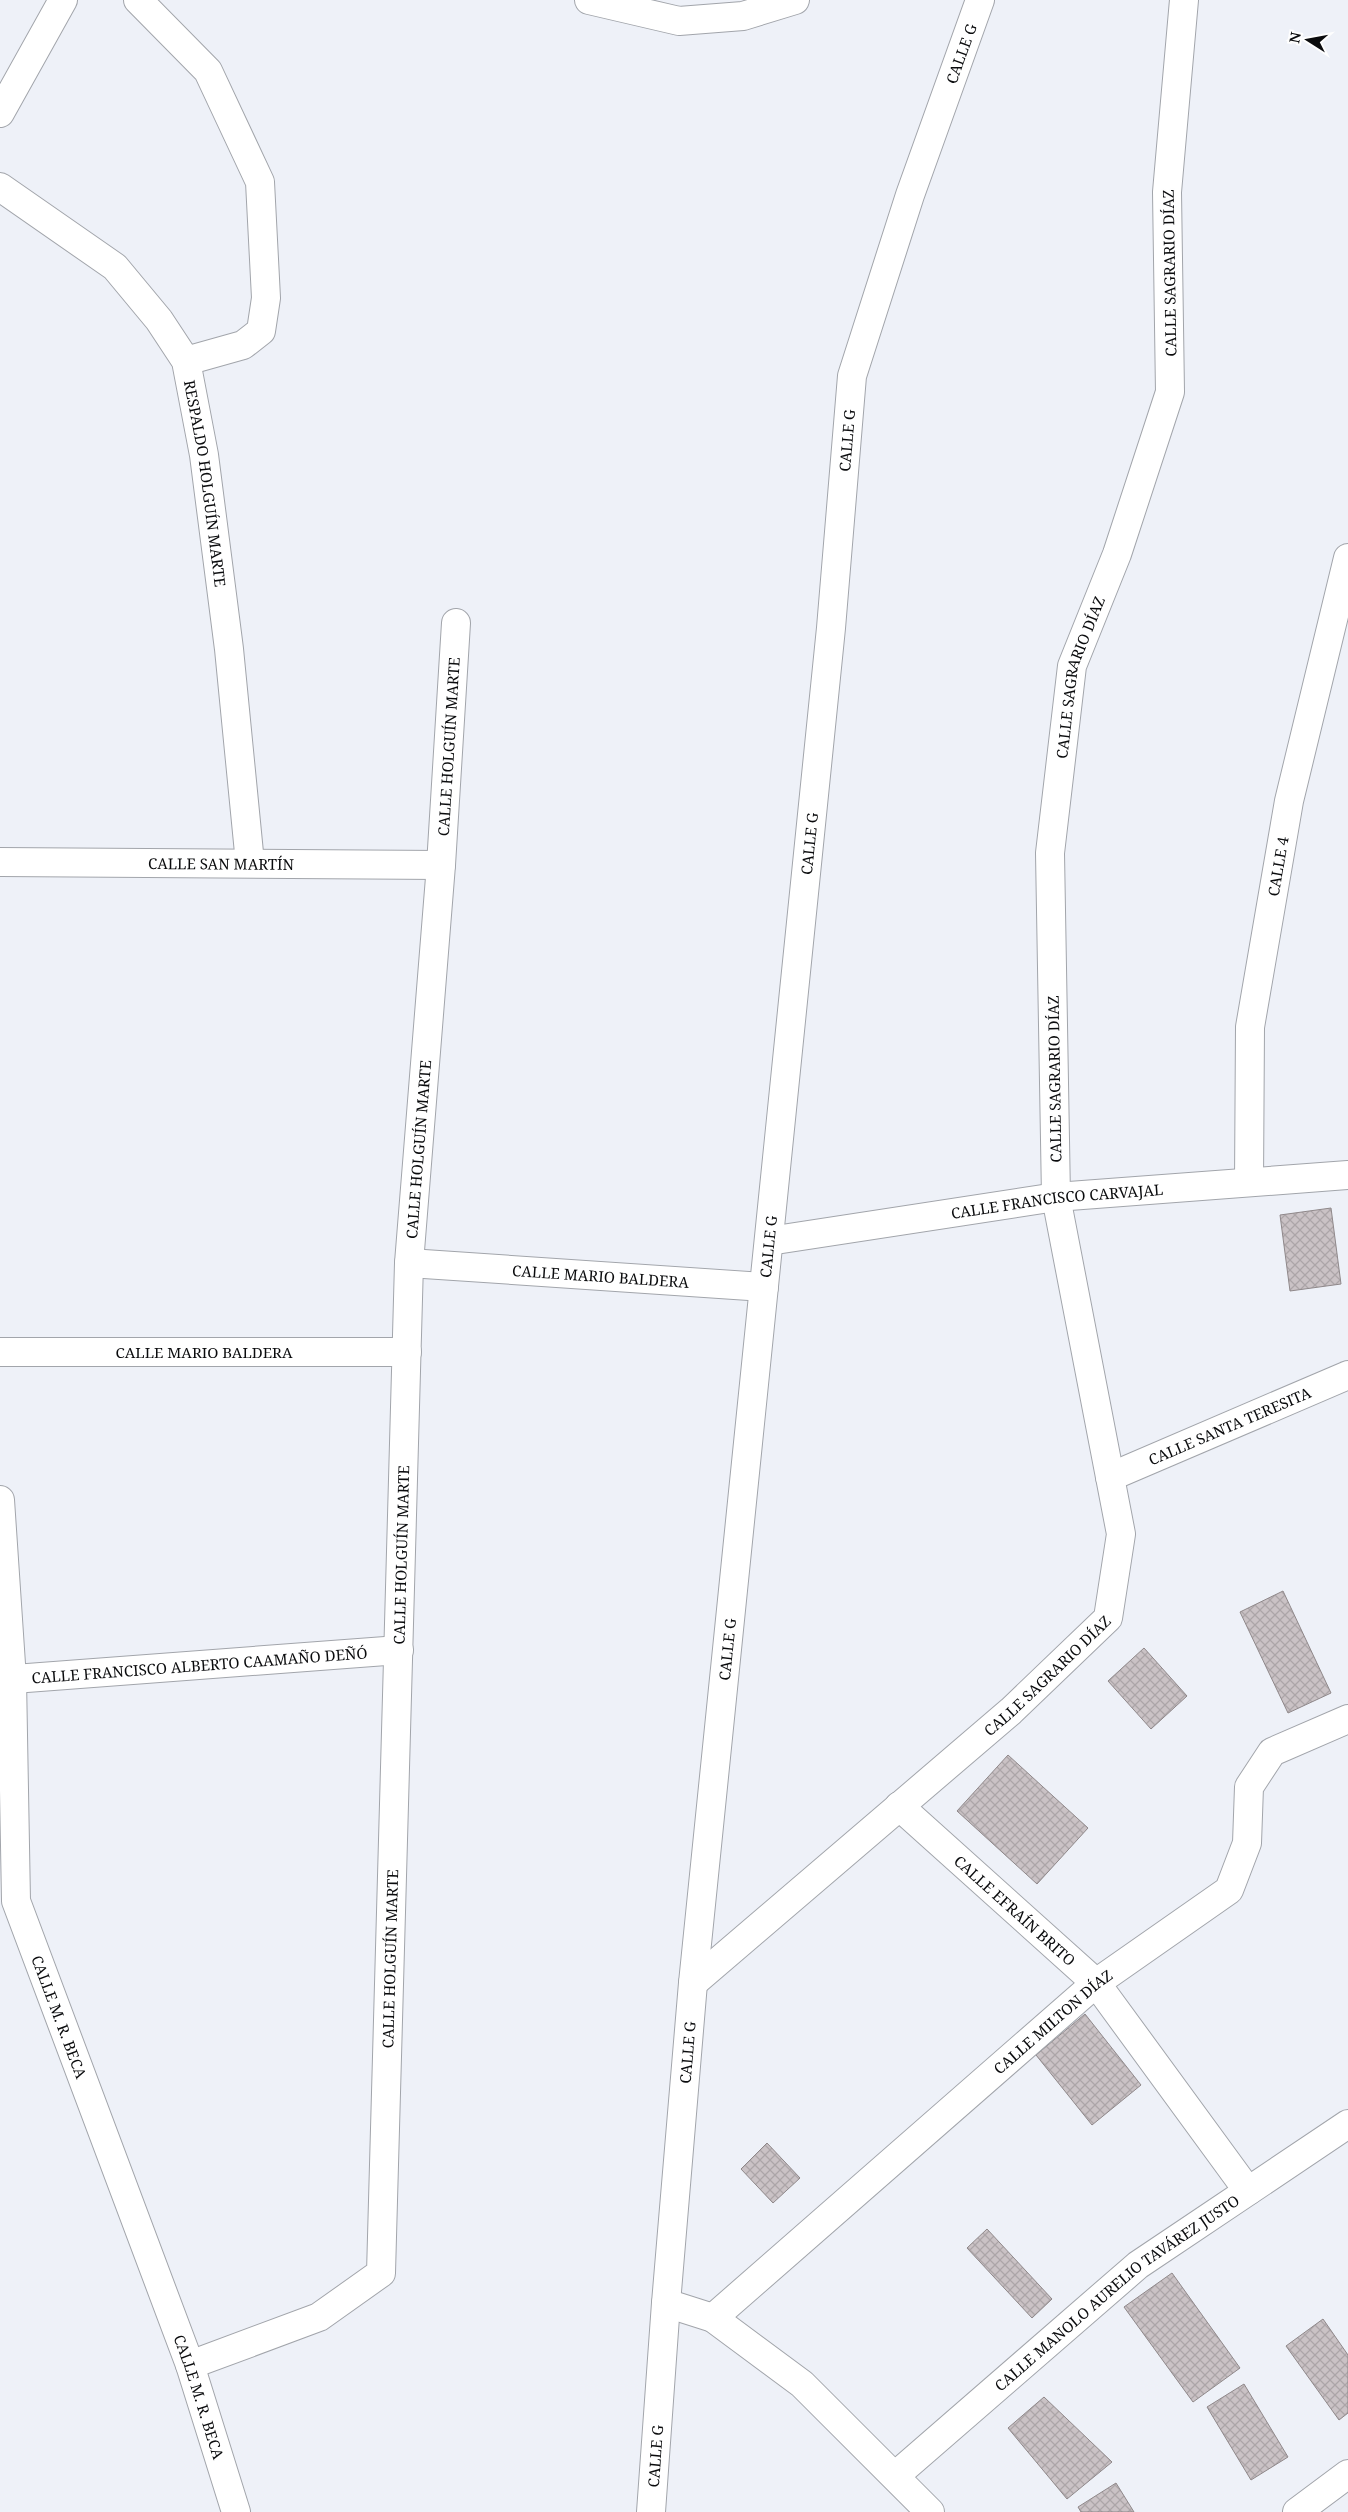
<svg xmlns="http://www.w3.org/2000/svg" width="1348" height="2512" font-family="'Noto Serif',serif">
  <defs>
    <pattern id="building-cross-hatch" width="8" height="8" patternUnits="userSpaceOnUse" patternTransform="scale(1.25)"><rect width="8" height="8" fill="#cac2c5"/><path d="M0 0l8 8M0 8l8-8" fill="none" stroke="#aca5a8"/></pattern>
  </defs>
  <rect width="100%" height="100%" fill="#eef1f8"/>
  <!-- building -->
  <path fill="url(#building-cross-hatch)" stroke="#8f888a" d="M1331 1208 1341 1284 1290 1291 1280 1215Z
    M1283 1591 1331 1693 1288 1713 1240 1612Z
    M1144 1648 1187 1696 1151 1729 1108 1681Z
    M1008 1755 1088 1828 1037 1884 957 1811Z
    M1085 2014 1141 2085 1092 2125 1036 2055Z
    M767 2143 800 2178 773 2203 741 2169Z
    M987 2229 1052 2299 1032 2318 967 2248Z
    M1172 2273 1240 2368 1193 2402 1124 2307Z
    M1323 2319 1348 2355V2413L1339 2420 1286 2346Z
    M1244 2384 1288 2457 1251 2480 1207 2407Z
    M1044 2397 1112 2462 1067 2499 1008 2428Z
    M1116 2483 1134 2512H1081L1078 2507Z"/>
  <g fill="none" stroke-linecap="round" stroke-linejoin="round">
    <!-- street casing -->
    <g stroke="#a2a5ab" stroke-width="30">
      <g id="street">
        <path d="M138 0 208 71 260 182 266 298 261 331 243 345 186 361"/>
        <path d="M589 0 679 21 743 16 795 0"/>
        <path d="M0 113 63 0"/>
        <path id="s1" d="M0 187 115 267 159 320 186 361 204 455 229 649 250 863"/>
        <path id="s2" d="M0 862 441 865"/>
        <path id="s3" d="M1249 1182 1250 1027 1289 801 1348 558"/>
        <path id="s4" d="M769 1241 1056 1197 1348 1175"/>
        <path id="s5" d="M409 1263 764 1287"/>
        <path id="s6" d="M0 1352H407"/>
        <path id="s7" d="M1110 1477 1348 1375"/>
        <path id="s8" d="M0 1500 12 1679 16 1901 190 2365 236 2512"/>
        <path id="s9" d="M0 1680 399 1650"/>
        <path id="s10" d="M899 1806 1096 1983 1248 2191"/>
        <path id="s11" d="M693 1983 1011 1711 1108 1618 1121 1534 1056 1197 1050 853 1072 666 1117 554 1170 392 1167 192 1184 0"/>
        <path d="M666 2303 713 2318 802 2384 930 2512"/>
        <path id="s12" d="M713 2318 1096 1983 1229 1890 1247 1843 1249 1787 1272 1752 1348 1719"/>
        <path id="s13" d="M190 2365 319 2317 381 2273 409 1263 441 865 456 623"/>
        <path id="s14" d="M895 2476 1138 2265 1348 2124"/>
        <path id="s15" d="M651 2512 666 2303 693 1983 831 628 852 376 910 195 980 0"/>
        <path d="M1297 2512 1348 2474"/>
      </g>
    </g>
    <!-- street -->
    <use href="#street" stroke="#fff" stroke-width="28"/>
  </g>
  <g text-anchor="middle" dominant-baseline="central" stroke-width="4" stroke-linejoin="round" paint-order="stroke">
    <!-- street labels -->
    <g font-size="15" fill="#0a0b0d" stroke="#fefefe">
      <text stroke="none"><textPath href="#s15" startOffset="2486">CALLE G</textPath></text>
      <text transform="translate(1169 273) rotate(-91)">CALLE SAGRARIO DÍAZ</text>
      <text stroke="none"><textPath href="#s15" startOffset="2081">CALLE G</textPath></text>
      <text stroke="none"><textPath href="#s1" startOffset="382">RESPALDO HOLGUÍN MARTE</textPath></text>
      <text stroke="none"><textPath href="#s11" startOffset="1504">CALLE SAGRARIO DÍAZ</textPath></text>
      <text stroke="none"><textPath href="#s13" startOffset="1742">CALLE HOLGUÍN MARTE</textPath></text>
      <text stroke="none"><textPath href="#s15" startOffset="1676">CALLE G</textPath></text>
      <text stroke="none"><textPath href="#s2" startOffset="221">CALLE SAN MARTÍN</textPath></text>
      <text stroke="none"><textPath href="#s3" startOffset="318">CALLE 4</textPath></text>
      <text transform="translate(1054 1079) rotate(-91)">CALLE SAGRARIO DÍAZ</text>
      <text stroke="none"><textPath href="#s13" startOffset="1338">CALLE HOLGUÍN MARTE</textPath></text>
      <text stroke="none"><textPath href="#s4" startOffset="291">CALLE FRANCISCO CARVAJAL</textPath></text>
      <text stroke="none"><textPath href="#s15" startOffset="1271">CALLE G</textPath></text>
      <text stroke="none"><textPath href="#s5" startOffset="192">CALLE MARIO BALDERA</textPath></text>
      <text stroke="none"><textPath href="#s6" startOffset="204">CALLE MARIO BALDERA</textPath></text>
      <text stroke="none"><textPath href="#s7" startOffset="130">CALLE SANTA TERESITA</textPath></text>
      <text stroke="none"><textPath href="#s13" startOffset="932">CALLE HOLGUÍN MARTE</textPath></text>
      <text stroke="none"><textPath href="#s15" startOffset="866">CALLE G</textPath></text>
      <text stroke="none"><textPath href="#s9" startOffset="200">CALLE FRANCISCO ALBERTO CAAMAÑO DEÑÓ</textPath></text>
      <text stroke="none"><textPath href="#s11" startOffset="469">CALLE SAGRARIO DÍAZ</textPath></text>
      <text stroke="none"><textPath href="#s10" startOffset="156">CALLE EFRAÍN BRITO</textPath></text>
      <text stroke="none"><textPath href="#s13" startOffset="528">CALLE HOLGUÍN MARTE</textPath></text>
      <text stroke="none"><textPath href="#s8" startOffset="525">CALLE M. R. BECA</textPath></text>
      <text stroke="none"><textPath href="#s12" startOffset="451">CALLE MILTON DÍAZ</textPath></text>
      <text stroke="none"><textPath href="#s15" startOffset="461">CALLE G</textPath></text>
      <text stroke="none"><textPath href="#s14" startOffset="288">CALLE MANOLO AURELIO TAVÁREZ JUSTO</textPath></text>
      <text stroke="none"><textPath href="#s8" startOffset="930">CALLE M. R. BECA</textPath></text>
      <text stroke="none"><textPath href="#s15" startOffset="56">CALLE G</textPath></text>
    </g>
  </g>
  <!-- north arrow -->
  <g transform="translate(1308 40) rotate(281)" stroke="#fefefe" stroke-width="4" paint-order="stroke">
  <path d="M0-4L9 19L0 12L-9 19Z" fill="#0a0b0d"/>
  <text y="-8" font-size="14" font-weight="bold" text-anchor="middle" fill="#0a0b0d">N</text>
  </g>
</svg>
